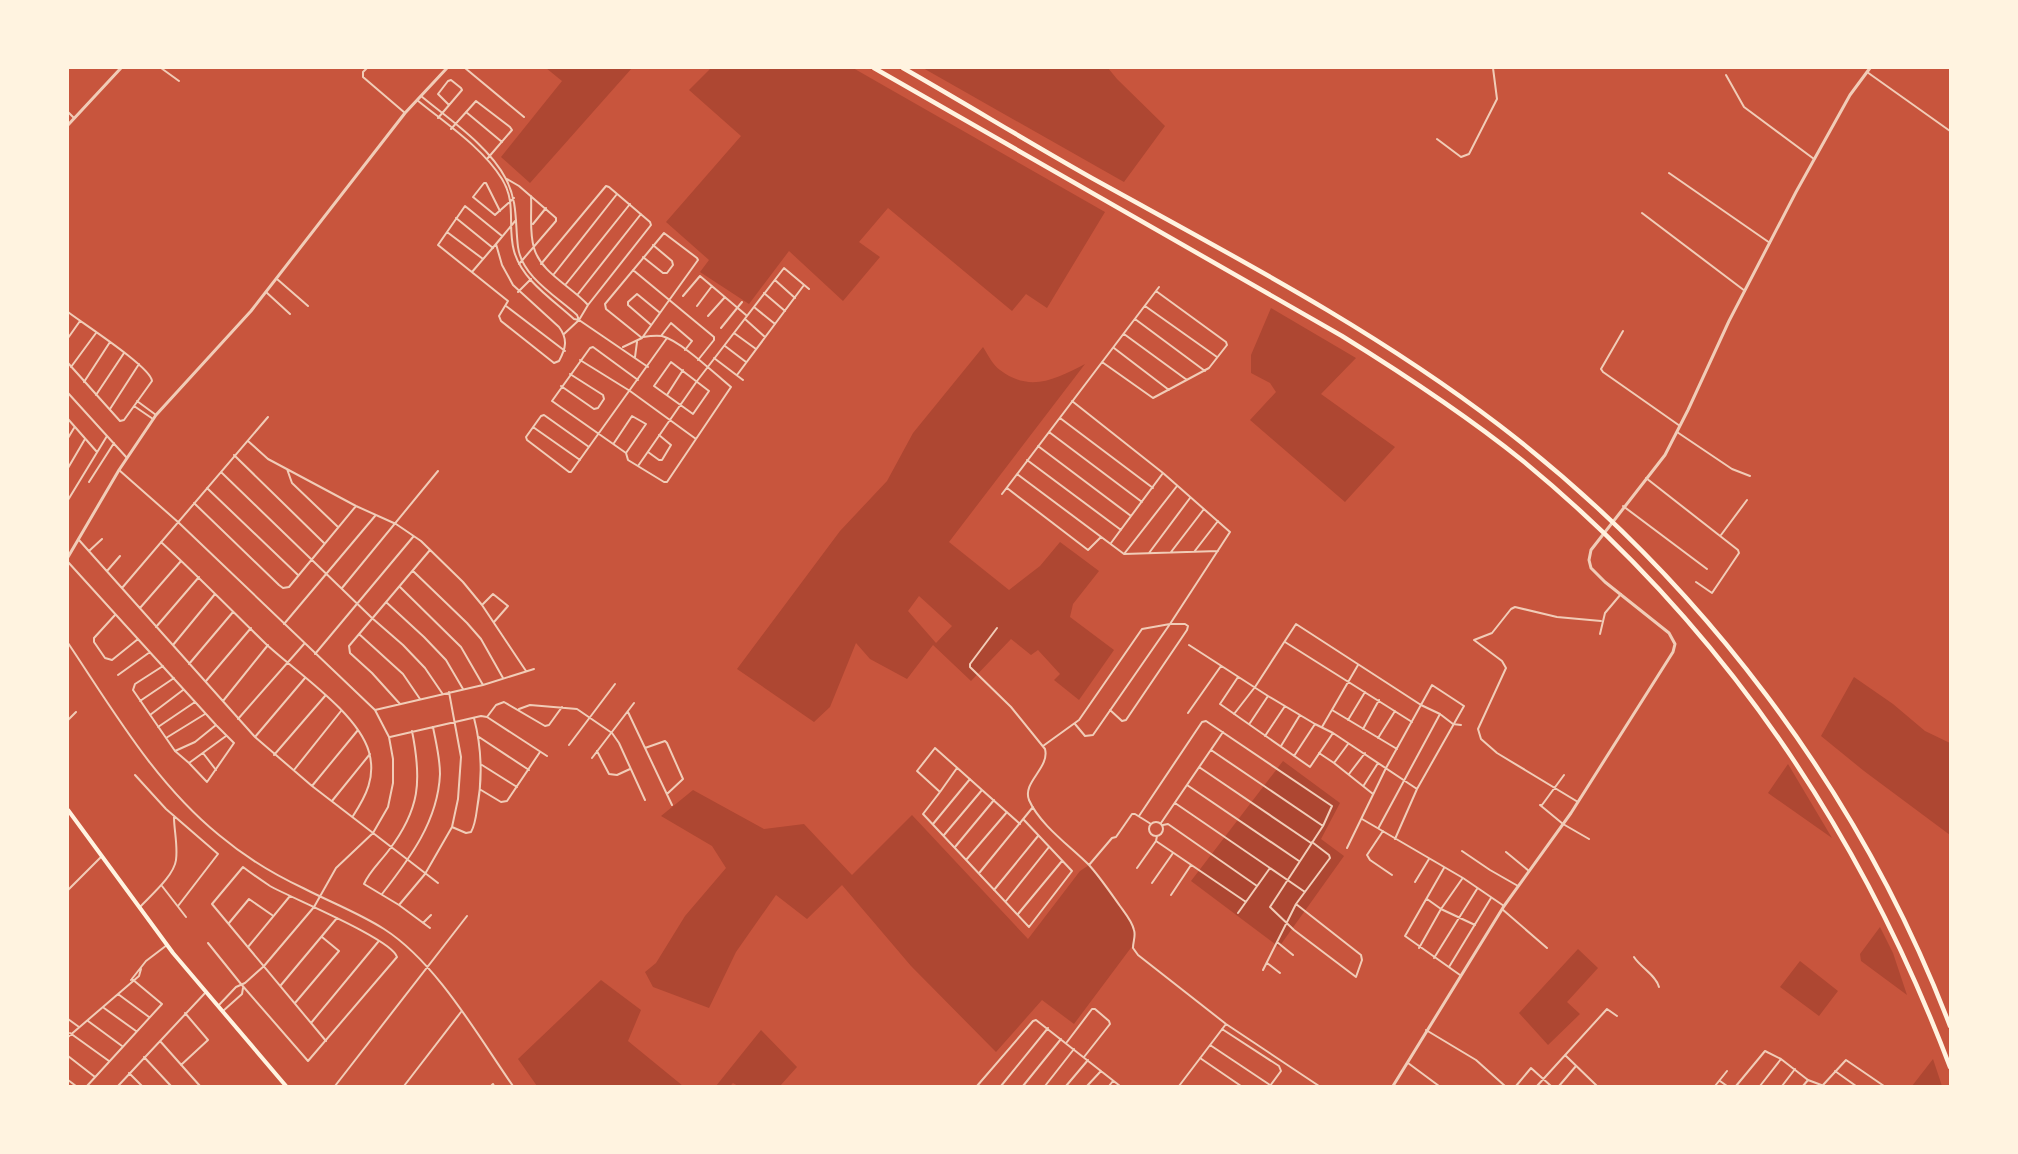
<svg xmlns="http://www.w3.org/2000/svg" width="2018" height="1154" font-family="Manrope,sans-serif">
  <rect width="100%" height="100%" fill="#c8553d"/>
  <!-- green -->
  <path fill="#ae4732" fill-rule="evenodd" d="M546 68H632L530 183 501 157 562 81Z
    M711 68H853L1105 212 1047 308 1026 294 1012 311 888 208 859 242 880 257 843 301 789 251 749 304 700 272 709 260 666 222 741 136 689 90Z
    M923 68H1108L1117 79 1165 126 1124 182Z
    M1271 308 1356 358 1321 394 1395 447 1345 502 1250 420 1276 392 1270 383 1251 373V355Z
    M983 347C988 355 993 365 1000 370 1030 393 1056 379 1085 364L949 542 1009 590 1040 566 1060 542 1099 571 1073 604 1070 617 1114 650 1079 700 1054 680 1060 674 1038 650 1031 655 1011 639 971 681 933 645 907 679 870 659 856 643 830 707 814 722 737 669 840 531 887 481 913 433ZM919 596 952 626 936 643 908 611Z
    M1854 677 1893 704 1925 731 1950 743V835L1864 771 1821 736Z
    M1283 761 1340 803 1321 839 1344 856 1279 947 1191 881Z
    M1788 764 1832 838 1768 793Z
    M693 790 764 829 804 824 852 875 912 815 1028 939 1080 871 1089 865 1131 923 1135 936 1133 945 1074 1024 1042 1000 996 1052 911 966 842 885 807 919 776 895 736 952 709 1008 653 987 645 972 656 963 685 916 726 868 712 846 661 816Z
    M1880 927 1893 953 1907 995 1861 961 1860 954Z
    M1578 949 1598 968 1567 1002 1580 1014 1548 1045 1519 1013Z
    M1800 961 1838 991 1819 1016 1780 987Z
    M601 980 641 1010 628 1041 683 1086H537L518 1059Z
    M761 1030 797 1067 780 1086H738L733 1083 730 1086H716Z
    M1933 1059 1942 1086H1912Z"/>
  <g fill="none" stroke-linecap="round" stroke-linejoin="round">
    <!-- minor -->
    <path stroke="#f1ccb7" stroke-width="2" d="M161 68 179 81
      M367 68 363 72V77L405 113
      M465 68 524 117
      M1867 72 1950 131
      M1726 75 1744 107 1814 159
      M421 96C450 120 489 146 506 179 518 202 515 223 518 247 522 277 556 296 577 315L579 320
      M417 100C445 123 483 148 502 179 517 203 507 226 514 251 522 280 552 299 574 319L579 320 648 367
      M68 112 74 118
      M466 112 502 142
      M438 118 462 90 461 88 451 80 448 81 438 94 449 105
      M451 129 476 101 510 127 512 130 487 159
      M1437 139 1461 157 1469 154 1497 99 1493 68
      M1669 173 1770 243
      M507 179 519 186 556 218V221L519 264
      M531 196C532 212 529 232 534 248 541 273 571 286 588 305
      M500 211 486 183H484L473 197 495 215 496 214 514 198
      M1642 213 1745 291
      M456 218 493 248
      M533 224 546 208
      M447 232 483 259
      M664 233 697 258 698 260 642 338 606 309 605 304Z
      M496 244 516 220
      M643 257 663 273H667L673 265 672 261 653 245
      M541 264 606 186 609 187 650 222 651 225 588 305 579 320 564 334
      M633 270 714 337V340L698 360
      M472 272 496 244 502 265 513 285 559 327C568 339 566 348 559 361L554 363 501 321 499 316 508 301 438 245 465 206 502 236
      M554 274 617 194
      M277 279 308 306
      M775 280 795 298
      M566 284 630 204
      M266 292 290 314
      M518 292 531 279
      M764 293 785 311
      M578 294 641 214
      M683 296 700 276 746 315
      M506 306 565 351
      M697 306 712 286
      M1145 306 1217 357
      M754 307 775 324
      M68 312C82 323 151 367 152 381L124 420 120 421 68 363
      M708 316 725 297
      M745 319 765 337
      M1135 319 1205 371
      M650 324 628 305V302L637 294 659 312
      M721 328 742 302
      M1623 331 1601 369 1603 372 1680 426
      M734 333 756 349
      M1124 334 1187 380
      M661 336 671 323 692 341 685 350
      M68 338 80 321
      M725 346 746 362
      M623 347 642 338
      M1114 348 1169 390
      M635 357 637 342
      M714 358 743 380
      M580 360 630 391 696 439
      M671 362 709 391 693 414 654 386Z
      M1102 362 1153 398 1209 368 1227 345 1226 342 1156 291
      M71 367 96 333
      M737 375 804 285
      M638 380 593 347 590 348 552 401 626 453 628 460 664 482H667L731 387C715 374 681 341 662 336 656 335 649 336 643 337
      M84 382 110 342
      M561 386 594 409 598 408 604 399 603 395 570 374
      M68 393 127 458
      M96 395 124 353
      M667 395 683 370
      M137 401 156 415
      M1072 401 1163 473 1230 532 1170 624 1093 735 1085 736 1075 724
      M134 406 153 419
      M110 409 139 364
      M1060 418 1153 488
      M68 419 97 452
      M533 427 580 460
      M1049 432 1142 502
      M1677 432 1732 469 1750 476
      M68 438 74 428
      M248 441 268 459 356 506 396 524 421 541 463 582 482 605 526 671
      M614 443 632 416 646 424 626 453
      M1038 446 1131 516
      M589 447 544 415 541 416 526 437 527 440 569 472H571L667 338
      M648 452 659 460H662L671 445 659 435
      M234 455 324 543
      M1027 460 1121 530
      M638 466 697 381 784 268 809 289
      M68 468 85 439
      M287 469 292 483 338 527
      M119 470 178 522 375 710 389 737 393 759V783L388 807 373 833 336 868 314 907 264 966 245 983 236 987 218 1006
      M221 472 372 618 403 645 425 668 442 693
      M1017 474 1124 554 1218 551
      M1646 478 1738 550 1739 553 1712 593 1696 582
      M89 482 114 443
      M207 488 298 575
      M1007 488 1088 550 1101 537
      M1002 494 1159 287
      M68 500 107 436
      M194 503 279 585 283 588 289 587 356 506
      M1623 506 1707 569
      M1721 535 1747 500
      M79 540 255 737 312 786 438 883
      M161 542C197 575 231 610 266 644 296 672 358 713 369 752 376 777 366 796 353 816
      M1111 543 1163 473
      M89 551 102 539
      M1171 552 1204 509
      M1194 552 1218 521
      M1149 553 1190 498
      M1124 554 1177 486
      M68 562 216 725 234 743 207 782 189 763 175 751 133 690 135 684 163 666
      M107 571 120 556
      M413 571 467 623 481 639 503 678
      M400 587 461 647 483 685
      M122 588 268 417
      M342 588 438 471
      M386 602 424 637 446 660 463 689
      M483 604 493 594 508 606 494 622
      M140 608 181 561
      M115 615 94 638V642L105 658 112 660 138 639
      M284 624 375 516
      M156 627 199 577
      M997 628 970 664V667L1011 707 1045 749C1050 768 1022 782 1029 800 1040 825 1070 846 1089 865 1100 877 1110 892 1120 906 1125 913 1132 921 1134 930 1136 936 1133 941 1133 948L1138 955 1226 1024 1319 1086
      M359 634 403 674 420 699
      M1600 634 1605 613 1621 594
      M1285 642 1412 722
      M68 643C113 710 155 783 219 835 244 856 273 874 303 888 330 902 359 913 384 929 437 963 478 1036 513 1086
      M173 645 215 594
      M1189 645 1268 696 1315 724 1333 733 1417 789
      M315 654 413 537
      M189 664 233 612
      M118 675 150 652
      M1238 677 1220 704 1310 767 1333 733
      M206 681 251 628
      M140 701 174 678
      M223 701 268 645
      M400 704 372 673 350 653 349 646 430 550
      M519 709 530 705 577 709 612 733 619 743 645 800
      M375 710 483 685 534 669
      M1332 710 1397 749
      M628 712 672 805
      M1188 713 1221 666
      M1234 714 1255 687 1296 624 1421 705 1440 714 1453 724 1461 725
      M150 715 183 690
      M487 717 496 705 504 702 545 726 549 725 562 707
      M238 719 304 644
      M68 720 76 712
      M1348 720 1365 692
      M1250 723 1268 696
      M158 727 195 702
      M1322 727 1358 665
      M1363 729 1379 700
      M412 731C422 781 420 809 389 850 381 861 369 872 364 884L399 905 430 928
      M1265 736 1285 706
      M255 737 305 678
      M390 737 481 716 487 717 547 756
      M479 737 529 770
      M166 738 205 714
      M1378 738 1395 711
      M569 745 615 684
      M1043 746 1079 720 1142 629 1170 624H1185L1188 626 1187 630 1126 720 1122 721 1110 710
      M1281 746 1300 715
      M645 748 665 741 667 743 683 779 667 794
      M1211 750 1323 826
      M175 751 195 742 216 725
      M597 751 609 774 617 775 630 769
      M203 753 216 770
      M1319 753 1334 763 1373 794
      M274 755 325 696
      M1294 756 1315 724
      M592 758 634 703
      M189 763 226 736
      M1334 763 1348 744
      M482 765 517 787
      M1199 767 1311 843
      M294 770 341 711
      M1349 774 1365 753
      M135 775 166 809 218 854 178 906
      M1564 775 1542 805H1540L1563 824 1589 839
      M1187 785 1299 861
      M1364 785 1378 763
      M312 786 358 730
      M481 790 501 802 507 801 540 752
      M940 792 957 768
      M332 801 370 754
      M1578 802 1497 753 1481 739 1478 729 1506 668 1502 661 1474 640 1492 633 1511 609 1515 607 1557 617 1601 621
      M1175 803 1305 892
      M1139 816 1202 722 1206 721 1332 806 1323 826 1270 907 1294 930 1356 977 1362 960 1361 955 1296 904
      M1362 819 1463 878 1504 906
      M1149 829a7 7 0 1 1 14 0a7 7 0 1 1-14 0Z
      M1161 823 1223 732
      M933 824 970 779
      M1020 824 935 748 917 771 940 792 923 814 1029 927 1072 871 1024 820
      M1163 825 1168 824 1257 886
      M452 827 466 833 471 832C475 825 476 817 477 809 483 777 482 749 474 718
      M1379 827 1440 714
      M1383 831 1367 855 1370 860 1392 875
      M944 835 982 790
      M1156 841 1246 902
      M955 847 994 800
      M1347 848 1386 768 1432 685 1464 706 1417 789 1395 839
      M1462 851 1490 870 1518 886
      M1506 852 1529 871
      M966 860 1007 812
      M1089 865 1112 838 1116 837 1132 814H1135L1151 824
      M1137 868 1156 841 1157 836
      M1444 868 1405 936 1460 975
      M980 872 1033 807
      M1415 882 1429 859
      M1152 883 1173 853
      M162 886 186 917
      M68 890 101 857
      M994 890 1038 836
      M382 894C410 858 438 821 440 774 440 758 436 743 433 727
      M1171 895 1191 865
      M1427 899 1441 909 1475 925
      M1006 901 1049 847
      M399 905 425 874 452 827 458 799 461 757 449 692
      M139 908C150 896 174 876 176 860 178 846 174 830 174 817
      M1502 909 1547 948
      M1238 913 1270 868
      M1018 914 1062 861
      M229 923 249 899 272 915
      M423 923 431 915
      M1277 942 1293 955
      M208 943 241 984 308 1061 397 957C392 939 291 898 270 886 261 880 252 874 243 867L212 904 326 1041
      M248 947 290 896
      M1419 948 1441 909 1462 879
      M1634 957C1641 968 1656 975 1659 987
      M1434 958 1477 889
      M1267 963 1280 973
      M1449 967 1491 898
      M1263 970 1296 904 1330 858 1329 855 1312 842
      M131 980 146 961 167 945
      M281 985 337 918
      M118 994 149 1017
      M295 1003 339 951 322 937
      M104 1008 136 1031
      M223 1011 242 994 243 988
      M68 1019 79 1027
      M88 1021 122 1046
      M311 1023 378 942
      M1222 1029 1279 1066 1281 1071 1270 1086
      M1426 1030 1476 1060 1505 1086
      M70 1033 109 1061
      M68 1037 139 976 141 969
      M160 1041 200 1086
      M1067 1042 1092 1009H1095L1109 1021 1110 1024 1084 1057
      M1210 1045 1270 1085
      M1565 1055 1597 1086
      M68 1056 95 1077
      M144 1057 171 1086
      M1200 1058 1241 1086
      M1408 1063 1439 1086
      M181 1065 208 1040 185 1013
      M1835 1071 1856 1086
      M129 1073 142 1086
      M68 1080 76 1086
      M1720 1081 1727 1086
      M1823 1085 1846 1060 1884 1086
      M87 1086 162 1004 132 979
      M118 1086 206 992
      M335 1086 467 916
      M404 1086 461 1012
      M491 1086 493 1084 494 1086
      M977 1086 1033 1021 1036 1020 1120 1086
      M1001 1086 1048 1028
      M1023 1086 1061 1039
      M1045 1086 1074 1049
      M1066 1086 1088 1060
      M1087 1086 1101 1071
      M1109 1086 1113 1081
      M1179 1086 1226 1024
      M1516 1086 1531 1068 1551 1086
      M1537 1086 1607 1009 1617 1016
      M1559 1086 1576 1066
      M1715 1086 1727 1071
      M1736 1086 1765 1051 1781 1059 1808 1080 1824 1086
      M1760 1086 1781 1059
      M1782 1086 1795 1069
      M1803 1086 1808 1080"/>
    <!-- tertiary -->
    <path stroke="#f1ccb7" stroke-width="3" d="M68 125 121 68
      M68 557 119 470 156 415 251 311 405 113 447 68
      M1393 1086 1504 906 1571 813 1673 652 1675 644 1669 633 1605 582 1591 568 1589 560 1591 550 1665 455 1688 410 1729 321 1796 192 1850 95 1870 68"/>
    <!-- trunk -->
    <path stroke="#fff3e0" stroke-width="4" d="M68 810 173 953 286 1086"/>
    <!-- motorway -->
    <path stroke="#fff3e0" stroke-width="4.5" d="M874 68 1342 336C1405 375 1466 415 1523 461 1720 623 1860 829 1950 1067
      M903 68C968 105 1033 145 1099 182 1235 257 1375 330 1499 425 1699 578 1860 790 1950 1026"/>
  </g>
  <!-- border -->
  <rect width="2018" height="1154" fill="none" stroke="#fff3e0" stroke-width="138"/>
</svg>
